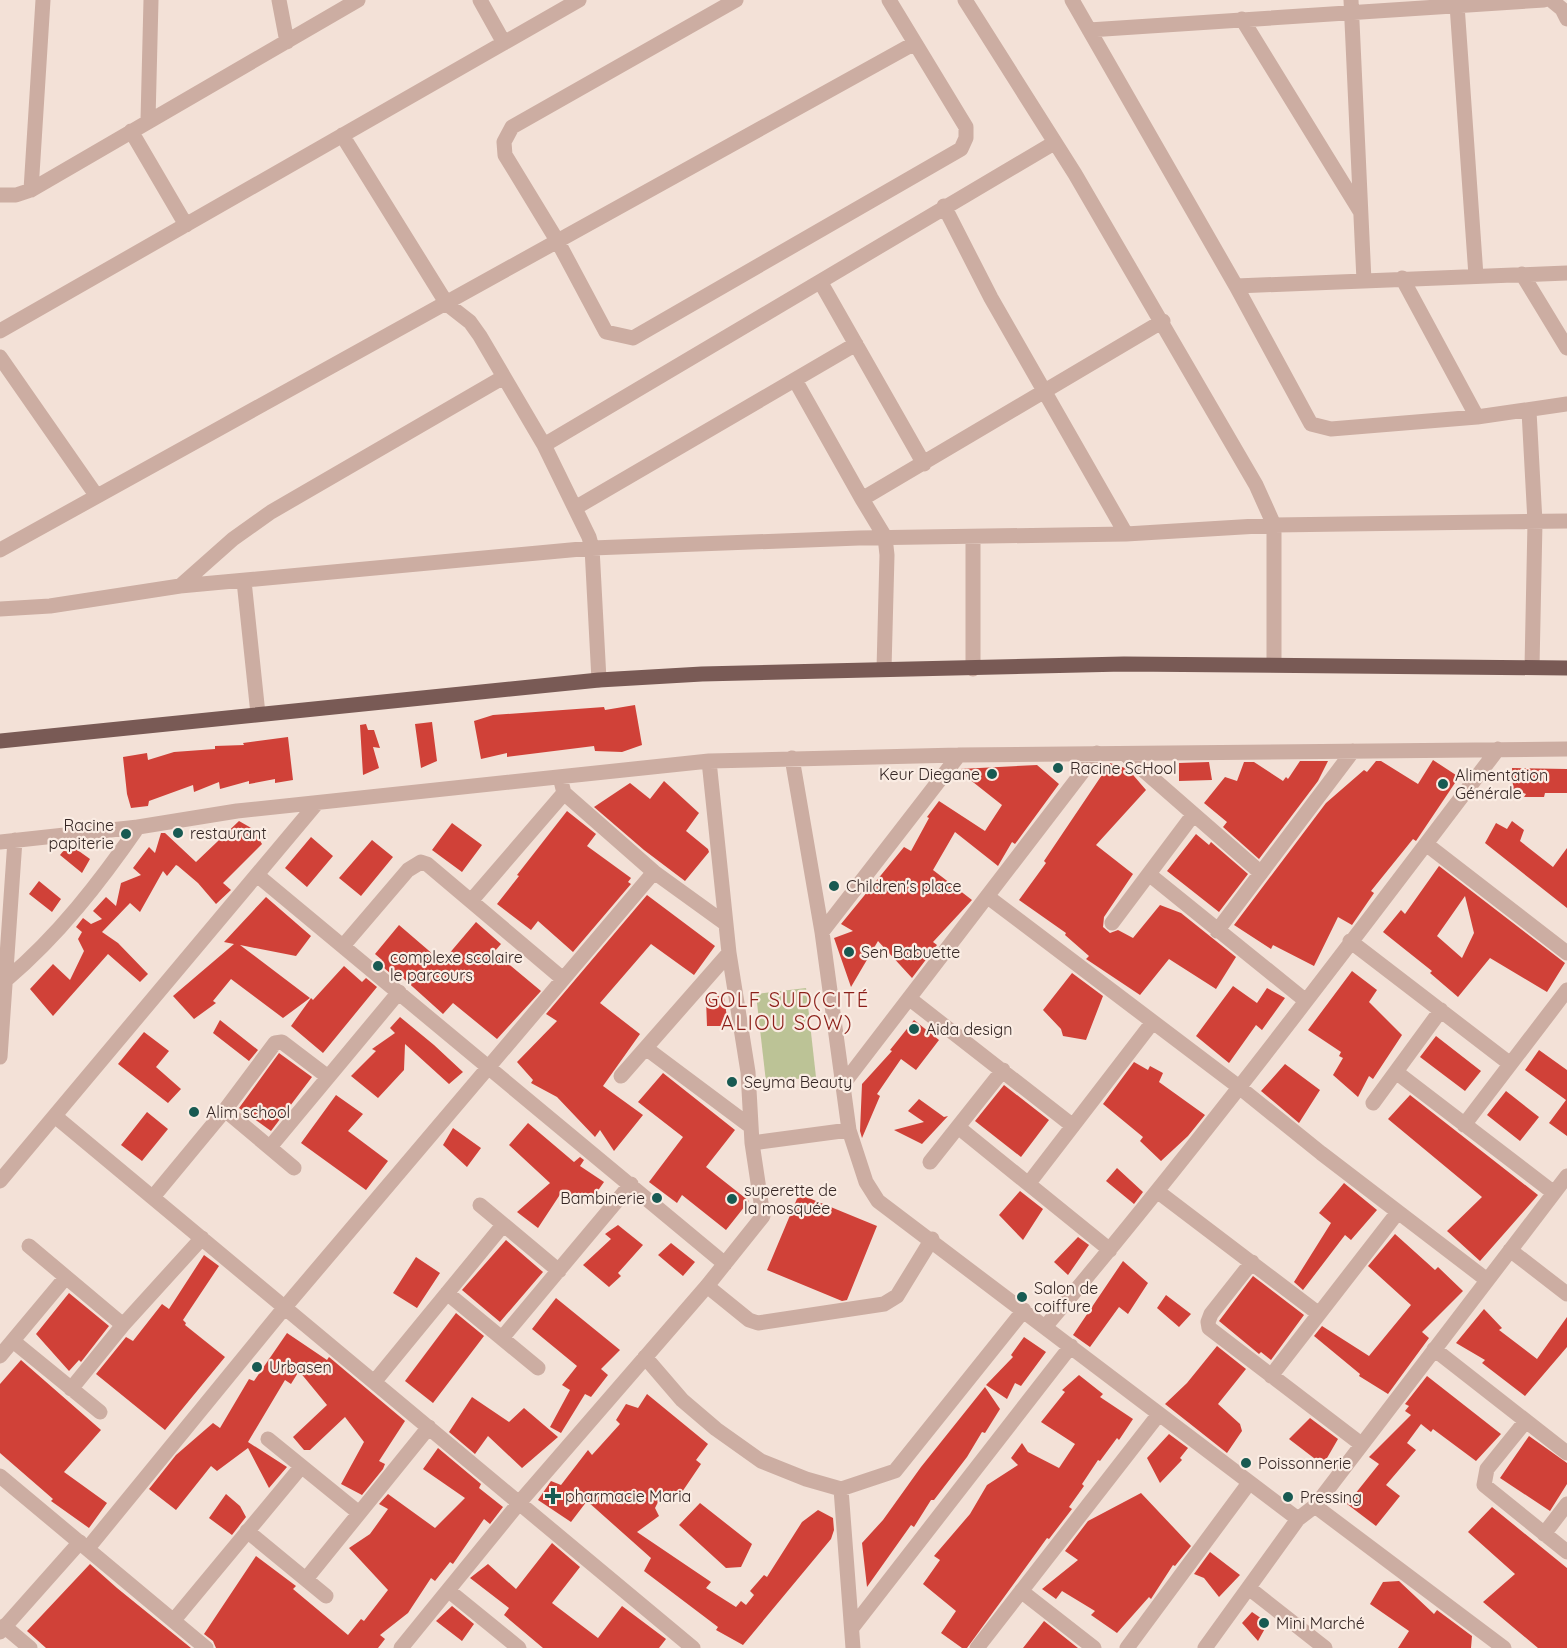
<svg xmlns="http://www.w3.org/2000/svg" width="1567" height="1648" font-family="Quicksand,sans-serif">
  <rect width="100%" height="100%" fill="#f3e1d7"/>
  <!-- green -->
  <path fill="#bcc396" d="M806 988 816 1077 766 1082 756 994Z"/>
  <!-- building -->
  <path fill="#d04138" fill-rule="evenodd" d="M635 705 642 745 622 752 595 751 594 746 507 757V753L481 759 474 721 493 715 604 707 605 710Z
    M432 722 437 761 421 768 415 724Z
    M366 724 368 730H374L380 748 373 747 379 768 363 775 360 725Z
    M288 737 293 780 275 783V779L249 784V781L220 789 219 782 194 792 193 785 149 801 148 806 131 808 127 794 123 757 147 753 148 760 174 752 215 749V746L244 745 243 743Z
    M1433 760 1459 777 1416 841 1413 839 1371 891 1374 893 1352 925 1338 917 1314 966 1273 945 1271 949 1234 925 1326 803 1364 770 1367 772 1376 761H1381L1418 784Z
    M1300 761H1328L1318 781 1259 859 1223 827 1227 822 1204 803 1225 777 1237 781 1244 762H1254L1283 781 1286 777 1288 779Z
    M1209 762 1212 780 1179 781V763Z
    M1110 763 1128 769 1146 790 1096 845 1133 874 1104 917 1103 927 1110 933 1118 930 1133 938 1160 905 1181 913 1236 957 1216 989 1169 959 1140 995 1086 959 1089 956 1065 935 1066 933 1019 900 1046 863 1044 861Z
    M1037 765 1059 784 1015 844 1012 842 998 866 955 832 933 870 972 900 933 942 937 945 912 978 878 941 851 987 834 938 853 931 841 924 904 847 911 851 929 818 927 817 939 801 985 831 1002 805 959 771 960 769Z
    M1512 768 1567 769V793H1545L1544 797H1524L1526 794 1513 789Z
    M664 781 699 813 686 831 708 849 709 852 685 881 644 850 594 807 630 783 650 799Z
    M567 811 596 834 587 846 631 878 628 882 631 884 573 952 538 921 531 930 497 904 519 876 517 875Z
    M239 821 253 829 262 844 223 883 231 890 216 904 198 883 178 866 176 865 167 876 163 871 140 912 130 903 102 932 118 943 148 974 140 982 108 954 53 1016 30 989 53 964 70 980 84 951 78 939 82 932 76 927 83 918 91 924 102 919 93 911 106 897 116 906 121 883 141 875 133 868 149 847 155 853 161 833H165L196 862Z
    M1512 821 1524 830 1520 841 1553 867 1567 848V908L1485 843 1496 823 1507 829Z
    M452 823 482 845 462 872 432 850Z
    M1196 834 1209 845 1211 842 1248 874 1219 912 1167 871Z
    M311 837 333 856 307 887 285 868Z
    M372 840 393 857 361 896 339 878Z
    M69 844 90 859 82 873 60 855Z
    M1439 866 1565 963 1547 992 1490 958 1458 997 1430 973 1432 971 1383 932 1401 910 1405 914ZM1465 896 1474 933 1462 958 1437 936Z
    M39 881 61 899 52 912 29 894Z
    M647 895 715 946 694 975 651 944 600 1003 640 1034 603 1086 643 1115 614 1151 600 1130 595 1137 557 1097 531 1083 533 1080 517 1062 557 1021 546 1014Z
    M266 897 311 936 296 956 240 945 310 998 283 1018 231 979 213 1001 216 1003 194 1019 173 996 234 944 224 942Z
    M476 922 501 944 494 952 541 991 497 1039 453 1003 443 1014 393 969 390 973 378 963 382 960 375 954 399 925 442 962Z
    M344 966 362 982 366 978 377 987 323 1053 291 1026 311 998 313 1000Z
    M1352 971 1377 990 1369 1002 1402 1035 1373 1079 1369 1076 1358 1097 1333 1075 1343 1058 1339 1056 1341 1052 1308 1030Z
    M1072 973 1103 996 1086 1040 1063 1036 1061 1029 1043 1010Z
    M1233 986 1257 1003 1267 988 1285 998 1262 1030 1256 1025 1229 1063 1196 1036Z
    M724 995 728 1026H707L706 999Z
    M400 1017 434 1045 463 1072 449 1084 405 1044 404 1070 378 1098 351 1076 376 1051 372 1049 395 1033 390 1028Z
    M220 1020 258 1050 249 1061 213 1033Z
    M914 1020 939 1040 916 1070 901 1059 877 1094 880 1096 862 1138 860 1131 862 1084 892 1051 890 1050Z
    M144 1032 169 1051 156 1067 181 1089 168 1103 118 1064Z
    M1436 1036 1481 1071 1465 1091 1420 1057Z
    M1539 1050 1567 1070V1136L1549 1123 1566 1100 1525 1070Z
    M279 1053 312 1077 271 1131 239 1108Z
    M1134 1062 1148 1070 1150 1066 1163 1073 1159 1082 1205 1115 1188 1136 1161 1161 1140 1141 1143 1137 1103 1104Z
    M1285 1064 1320 1090 1299 1123 1261 1091Z
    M663 1073 735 1130 706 1167 749 1201 726 1230 682 1195 677 1203 649 1182 683 1137 638 1102Z
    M1004 1085 1049 1120 1021 1157 975 1121Z
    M1506 1091 1539 1117 1520 1141 1487 1115Z
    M336 1095 363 1114 348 1131 388 1161 366 1190 301 1143Z
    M1410 1095 1538 1195 1480 1261 1447 1231 1482 1197 1388 1119Z
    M919 1099 944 1117 948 1116 922 1144 894 1130 924 1122 908 1111Z
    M147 1112 168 1129 142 1161 121 1145Z
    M528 1123 574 1162 580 1157 584 1160 580 1166 604 1182 587 1206 563 1190 538 1228 517 1212 550 1183 509 1145Z
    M453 1128 481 1148 467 1167 443 1145Z
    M1117 1168 1143 1192 1134 1204 1106 1181Z
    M1344 1183 1377 1210 1351 1240 1345 1235 1303 1290 1294 1282 1331 1223 1319 1213Z
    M1020 1191 1043 1209 1023 1240 999 1215Z
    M799 1194 877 1226 847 1300 842 1301 767 1270Z
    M618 1225 643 1245 618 1273 621 1276 609 1287 583 1265 611 1239 605 1234Z
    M1395 1234 1435 1270 1438 1267 1463 1291 1422 1332 1429 1338 1388 1394 1359 1376 1360 1374 1314 1336 1322 1326 1369 1356 1411 1305 1368 1266Z
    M1078 1237 1089 1245 1068 1275 1054 1262Z
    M506 1240 543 1272 500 1322 462 1290Z
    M671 1243 695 1262 683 1276 658 1255Z
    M204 1255 219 1266 183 1320 186 1323 185 1325 225 1357 165 1430 96 1374 126 1337 133 1341 162 1304 169 1309Z
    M416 1257 440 1273 417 1308 393 1293Z
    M1123 1261 1148 1283 1128 1314 1119 1307 1090 1347 1073 1335Z
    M1253 1276 1304 1315 1271 1360 1261 1352 1259 1354 1219 1321Z
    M69 1293 109 1326 81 1362 79 1360 69 1371 36 1334Z
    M1166 1295 1191 1314 1179 1327 1157 1308Z
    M556 1298 620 1350 601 1369 608 1375 591 1397 585 1394 561 1433 550 1427 570 1390 562 1385 577 1366 532 1329Z
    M1484 1309 1502 1328 1499 1330 1537 1359 1567 1317V1347L1525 1396 1482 1363 1485 1360 1456 1343Z
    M456 1313 484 1336 433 1403 405 1381Z
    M287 1333 327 1360 329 1357 405 1421 379 1461 385 1464 383 1469 362 1495 341 1484 364 1442 345 1417 310 1450H304L293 1437 327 1405 299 1371 291 1384 285 1380 248 1442 287 1467 269 1488 248 1448 217 1471 211 1466 176 1510 149 1489 176 1455 213 1423 220 1428 249 1379 254 1381Z
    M1024 1337 1046 1352 1021 1386 1015 1383 1007 1399 986 1385 1013 1357 1011 1355Z
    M1217 1346 1246 1369 1218 1404 1240 1424 1242 1431 1227 1453 1165 1404 1187 1383Z
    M21 1360 101 1430 64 1472 107 1503 89 1528 51 1501 53 1499 0 1453V1384Z
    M1079 1375 1103 1394 1100 1397 1133 1419 1119 1440 1117 1438 1100 1461 1098 1460 1082 1484 1084 1486 1069 1507 1072 1509 1049 1539 1047 1538 967 1648H962L941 1633 956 1611 923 1584 940 1560 934 1556 970 1514 987 1485 1018 1465 1011 1458 1022 1443 1028 1452 1059 1468 1075 1444 1041 1422 1065 1392 1062 1390Z
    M1427 1376 1501 1434 1476 1461 1433 1429 1431 1432 1421 1424 1407 1443 1416 1450 1386 1485 1400 1496 1376 1526 1347 1504 1379 1464 1369 1457 1411 1415 1405 1411 1409 1406 1405 1404Z
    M985 1387 1000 1409 985 1433 982 1432 967 1457 934 1500H931L914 1527 911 1525 867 1587 862 1543 883 1520 921 1467Z
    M647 1394 708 1444 696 1460 701 1464 680 1495 675 1492 662 1494 655 1508 659 1516 637 1532 711 1582 706 1588 736 1607 741 1601 746 1605 754 1595 750 1591 764 1575 767 1577 802 1522 818 1510 833 1518 834 1530 831 1539 743 1645 716 1630 718 1627 644 1571 651 1558 587 1501 571 1522 538 1500 551 1481 561 1485 588 1450 592 1455 620 1424 616 1420 626 1404 638 1408Z
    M472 1397 509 1422 524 1408 558 1437 522 1468 488 1436 475 1454 449 1432Z
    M1310 1418 1338 1439 1323 1465 1289 1439Z
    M1169 1434 1188 1448 1180 1458 1182 1460 1160 1483 1147 1458Z
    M1529 1436 1567 1463V1484L1550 1511 1500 1478Z
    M438 1448 481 1484 479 1488 503 1507 490 1524 484 1519 453 1564 450 1562 435 1581 431 1578 408 1613 380 1635 385 1639 378 1648H216L213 1641 204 1634 256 1556 296 1586 293 1589 348 1635 361 1619 364 1621 388 1590 349 1548 370 1534 388 1509 379 1504 388 1494 435 1528 465 1498 423 1469Z
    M1141 1493 1191 1546 1175 1566 1173 1565 1151 1599 1149 1597 1117 1633 1091 1615 1095 1611 1062 1591 1056 1599 1042 1589 1078 1560 1065 1551 1088 1521Z
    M226 1494 240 1506 246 1517 232 1535 209 1518Z
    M700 1503 752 1544 741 1567 726 1568 679 1525Z
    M1492 1507 1567 1568V1648H1538L1483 1602 1515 1574 1468 1532Z
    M552 1543 580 1567 552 1603 598 1638 622 1606 666 1639 659 1648H543L504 1615 509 1608 470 1578 488 1564 516 1589Z
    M1210 1552 1240 1575 1219 1597 1204 1578 1194 1574Z
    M90 1564 117 1588 191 1648H46L27 1631Z
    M1399 1581 1434 1614 1437 1610 1472 1636 1471 1648H1398L1409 1631 1370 1604 1383 1582Z
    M452 1606 474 1624 462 1641 436 1621Z
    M1252 1612 1268 1623 1258 1641 1242 1623Z
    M1044 1621 1078 1648H1023Z"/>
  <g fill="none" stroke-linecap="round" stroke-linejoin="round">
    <!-- minor -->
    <path stroke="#ccada2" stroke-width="15" d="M279 0 287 42
      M480 0 504 43
      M736 0 512 127 504 142 505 155 558 242 606 332 633 338 961 149 966 138V127L889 0
      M965 0 1075 174 1256 485 1274 525V664
      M1072 0 1236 286 1311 424 1331 429 1477 417 1567 404
      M1351 0 1364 281
      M1551 0 1562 9 1567 19
      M1457 5 1476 276
      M1242 19 1360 211
      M1089 30 1544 0
      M148 120 151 0
      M131 131 186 225
      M342 135 447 304 470 322 480 336 544 445 589 537 592 548 599 680
      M31 190 43 0
      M0 195H16L31 190 358 0
      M944 206 991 298 1126 534
      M1522 274 1567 348
      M1402 278 1477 417
      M821 283 924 464
      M1236 286 1567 273
      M0 331 579 0
      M0 357 96 495
      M795 380 862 499
      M1529 411 1535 522 1532 667
      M544 445 1054 143
      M575 508 856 344
      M0 550 915 43
      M244 581 258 714
      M180 586 233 539 271 512 502 378
      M0 609 50 606 180 586 592 548 859 538 1126 534 1274 525 1567 521
      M884 669 887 555 885 537 862 499 1163 321
      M973 669V537
      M1126 755 1261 873
      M792 758 822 932 849 1130 866 1182 878 1201 1298 1519
      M560 777 564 793 654 872 726 924
      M0 842 138 827 237 811 709 761 959 755 1567 749
      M1426 844 1567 953
      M257 875 725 1264
      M1150 875 1306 1001
      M988 897 1239 1087 1321 1153 1487 1280
      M471 901 564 793
      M1112 923 1193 815
      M1217 931 1353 751
      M822 932 959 755
      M1350 941 1509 1063
      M343 946 408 870 421 862 427 864 563 979
      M7 979C58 936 100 882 138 827
      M910 999 1073 1126
      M647 1049 750 1126
      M0 1057 15 840
      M1396 1072 1554 1193
      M621 1076 729 953
      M844 1083 1097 753
      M1373 1103 1441 1010
      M225 1110 294 1168
      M56 1117 693 1648
      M1464 1125 1567 990
      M958 1127 1110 1250
      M752 1143 849 1130
      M270 1147 399 992
      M930 1162 1003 1070
      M0 1181 317 803
      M1029 1183 1152 1023
      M1157 1191 1319 1314
      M153 1197 225 1110 275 1043 282 1042 328 1077
      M480 1205 559 1271
      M29 1246 123 1325
      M1510 1250 1567 1294
      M1252 1262 1211 1314 1208 1322 1209 1328 1361 1444
      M707 1286 749 1320 758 1323 884 1304 897 1296 932 1239
      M447 1293 538 1368
      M1045 1327C1203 1140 1350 944 1498 749
      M502 1338 631 1184
      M13 1341 100 1412
      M1434 1349 1567 1453
      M0 1356 66 1277
      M645 1357 682 1400 716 1429 761 1461 806 1479 841 1489 895 1471 1024 1310
      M1271 1376 1398 1212
      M375 1381 503 1225
      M71 1389 123 1325 202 1238
      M1525 1422 1487 1469 1484 1485 1567 1552
      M268 1439 359 1513
      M0 1476 206 1648
      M841 1489 853 1648
      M1315 1506 1504 1648
      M247 1531 326 1596
      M1544 1534 1567 1504
      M88 1548 285 1307 654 872
      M306 1579 429 1427
      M1250 1589 1325 1648
      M449 1591 519 1648
      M1021 1591 1094 1648
      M174 1620 301 1467
      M4 1626 30 1648
      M852 1628 1071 1346
      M0 1632 80 1542
      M401 1648 519 1503 707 1286 763 1216 752 1143 748 1072 729 953 709 761
      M977 1648 1159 1414
      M1127 1648 1249 1483
      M1205 1648 1298 1519 1315 1506 1567 1176"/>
    <!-- major -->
    <path stroke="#795a55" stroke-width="15" d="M0 741 599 680 702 674 1124 664 1567 668"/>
  </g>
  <!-- markers -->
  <g fill="#185a52" stroke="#faece3" stroke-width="2">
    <circle cx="1058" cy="768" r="6"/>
    <circle cx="992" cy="774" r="6"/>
    <circle cx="1443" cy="784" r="6"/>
    <circle cx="178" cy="833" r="6"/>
    <circle cx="126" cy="834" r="6"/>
    <circle cx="834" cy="886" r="6"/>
    <circle cx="849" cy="952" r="6"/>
    <circle cx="378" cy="966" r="6"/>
    <circle cx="914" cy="1029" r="6"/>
    <circle cx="732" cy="1082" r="6"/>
    <circle cx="194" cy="1112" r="6"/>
    <circle cx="657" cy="1198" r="6"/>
    <circle cx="732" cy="1199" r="6"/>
    <circle cx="1022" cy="1297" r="6"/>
    <circle cx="257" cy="1367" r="6"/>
    <circle cx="1246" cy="1463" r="6"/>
    <path d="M550 1487h6v6h6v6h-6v6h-6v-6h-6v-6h6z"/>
    <circle cx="1288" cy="1497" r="6"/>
    <circle cx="1264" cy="1623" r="6"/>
  </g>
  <g text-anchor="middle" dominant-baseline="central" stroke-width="4.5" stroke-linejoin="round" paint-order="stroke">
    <!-- poi labels -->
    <g font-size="16" fill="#362725" stroke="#faece3" text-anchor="start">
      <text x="1070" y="768">Racine ScHool</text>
      <text x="980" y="774" text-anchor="end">Keur Diegane</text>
      <text x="1455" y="775">Alimentation<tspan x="1455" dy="18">Générale</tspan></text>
      <text x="114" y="825" text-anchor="end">Racine<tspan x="114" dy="18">papiterie</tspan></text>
      <text x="190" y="833">restaurant</text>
      <text x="846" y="886">Children's place</text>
      <text x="861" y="952">Sen Babuette</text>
      <text x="390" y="957">complexe scolaire<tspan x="390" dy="18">le parcours</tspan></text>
      <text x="926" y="1029">Aida design</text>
      <text x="744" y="1082">Seyma Beauty</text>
      <text x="206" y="1112">Alim school</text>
      <text x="744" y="1190">superette de<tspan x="744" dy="18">la mosquée</tspan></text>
      <text x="645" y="1198" text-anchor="end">Bambinerie</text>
      <text x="1034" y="1288">Salon de<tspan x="1034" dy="18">coiffure</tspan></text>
      <text x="269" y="1367">Urbasen</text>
      <text x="1258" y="1463">Poissonnerie</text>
      <text x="565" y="1496">pharmacie Maria</text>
      <text x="1300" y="1497">Pressing</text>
      <text x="1276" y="1623">Mini Marché</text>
    </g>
    <!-- quarter labels -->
    <g font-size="20" letter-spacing="1.5" fill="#8b1e18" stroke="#faece3">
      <text x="787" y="999">GOLF SUD(CITÉ<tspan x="787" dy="23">ALIOU SOW)</tspan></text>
    </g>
  </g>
</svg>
